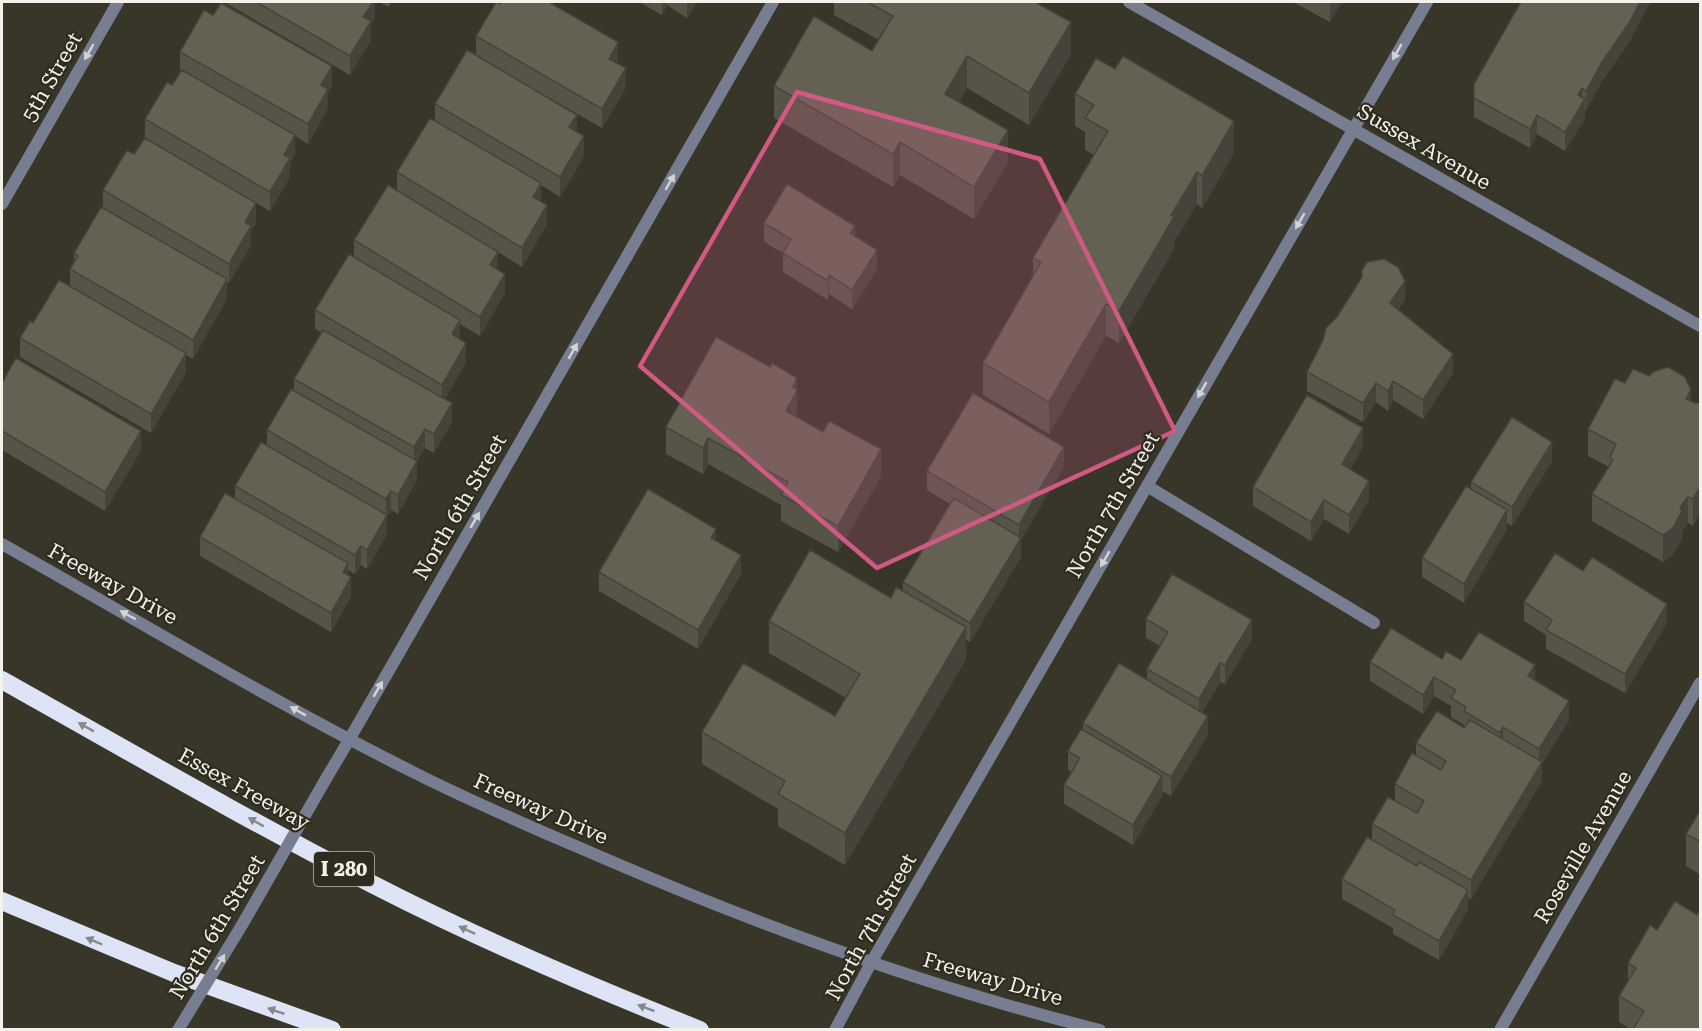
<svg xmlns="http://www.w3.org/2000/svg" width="1702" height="1031" font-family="'Roboto Serif',serif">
  <rect width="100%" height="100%" fill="#383529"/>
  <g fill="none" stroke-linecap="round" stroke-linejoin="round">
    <!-- service -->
    <path stroke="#777e91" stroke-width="12" d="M1147 486 1374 623"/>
    <!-- minor -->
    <path stroke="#777e91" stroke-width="12" d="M2 204 118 2
      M349 740 773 2
      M835 1030 871 963 1427 2"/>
    <!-- tertiary -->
    <path stroke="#777e91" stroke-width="12" d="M1129 2 1700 326
      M2 544C139 621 274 703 415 773 478 805 543 832 608 860 768 929 931 988 1100 1030
      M327 777 349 740
      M1500 1030 1700 683"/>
    <!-- motorway -->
    <path stroke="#dde4f6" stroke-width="18" d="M2 680C125 749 247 820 372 884 479 939 589 986 700 1030
      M2 901 174 973 332 1030"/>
    <!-- tertiary-bridge -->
    <path stroke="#777e91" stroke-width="12" d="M178 1030 242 925 327 777"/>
  </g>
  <!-- wall -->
  <path fill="#565347" d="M224 2H375V17L371 23V40L350 75Z
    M379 2H391L388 7Z
    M639 2H697L687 18 667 5 662 15Z
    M834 2H1035L1071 54 1029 125 967 88 959 102 1008 162 974 219 900 175 893 187 774 118V86L872 51 879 40 834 15Z
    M1293 2H1342L1330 22Z
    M1650 2 1629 42 1602 81 1586 110 1585 109V118L1565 151 1537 134 1530 148 1474 117V84L1515 14Z
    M500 4 618 61 617 63 626 87 602 128 500 70 577 132 584 156 560 197 541 185V201L547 224 522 267 498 252V270L505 293 480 336 460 324V339L466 362 445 399 452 422 434 453 425 448 417 461V480L398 514 391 510 387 517V534L367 569 361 565 355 574 348 570 351 596 331 632 200 556V537L235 499V486L267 445V430L294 390V379L321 332 315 329V310L354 257V240L397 191V172L435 120V104L476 55V36Z
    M180 52 332 85 328 93V108L308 144 295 136V154L290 163V177L270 211 256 203V222L251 230V245L229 283 227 282V298L193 359 186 355V372L151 433 20 357V338L33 323 70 287V269L74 262V253L103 208V190L134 154 145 138V119L172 85 180 72Z
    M1075 94 1234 153 1202 208 1197 204 1174 242V249L1119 343 1106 336 1049 434 983 395V363L1033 276V258L1094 155 1085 150V132L1075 126Z
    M764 223 855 236 877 269 852 309 829 294 828 300 783 272V253L764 242Z
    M1405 300 1398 310 1453 373 1423 419 1393 400 1388 411 1376 402 1363 422 1307 391V372Z
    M770 367 797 378V418L881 476 838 552 781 521V505L708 464 703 474 666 454V427Z
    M2 383 141 450 105 511 2 450Z
    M1625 383 1691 402 1695 403H1701V512L1693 526 1688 523 1682 531V538L1673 555 1663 562 1592 521V494L1609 467 1588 456V429Z
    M1363 447 1350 469 1369 500 1349 534 1324 519 1311 541 1253 506V487Z
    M1552 461 1512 526 1507 523V529L1464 603 1422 577V558L1471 489V482Z
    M1064 466 1021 540V557L970 642 966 640V659L845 865 778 826V809L702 764V732L835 716 846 698 769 653V621L891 598 903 591V582L950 504 927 490V471Z
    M716 541 741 574 698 649 599 591V572Z
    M1583 571 1667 623 1625 693 1546 649V635L1524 621V602Z
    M1146 619 1252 639 1225 684 1220 682 1202 713 1208 735 1171 796 1162 791V796L1133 845 1064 804V785L1072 772 1068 770V751L1083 730V723L1147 680V669L1160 646 1146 638Z
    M1442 659 1461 660 1535 680 1569 720 1542 764V781L1471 899 1468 898V909L1439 960 1393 934V928L1342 899V879L1372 840V824L1395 800V784L1416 756V743L1464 727V725L1451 717V706L1434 696 1423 714 1370 681V662Z
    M1701 809V875L1686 866V834Z
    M1657 930 1701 1029H1631L1619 1022V996L1628 982V963Z"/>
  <!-- shaded-wall -->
  <path fill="#46443a" d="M373 2H375V17L371 23V40L350 75V56L363 17Z
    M662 2H667V5L662 15Z
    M687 2H697L687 18Z
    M1331 2H1342L1330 22V3Z
    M1640 2H1650V3L1629 42 1602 81 1586 110V91L1602 62Z
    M1071 22V54L1029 125V93Z
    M618 42V61L609 78V59Z
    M967 56V88L945 126V94Z
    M332 66V85L328 93V108L308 144V124L321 85Z
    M626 68V87L602 128V109Z
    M1582 88V105L1585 99V118L1565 151V132L1578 95Z
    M577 115V134L569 127Z
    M1537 115V134L1530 148V129Z
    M1234 121V153L1202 208V176Z
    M1008 130V162L974 219V187Z
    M295 135V154L290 163V177L270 211V192L284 155Z
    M584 136V156L560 197V177Z
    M900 142V175L893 187V154Z
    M1197 172V204L1174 242V249L1119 343V311L1171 215Z
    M541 183V202L533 197Z
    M256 203V222L251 230V245L229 283V264L245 222Z
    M547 205V224L522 267V248Z
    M855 226V245L850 233Z
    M877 250V269L852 309V290Z
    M498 252V271L490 265Z
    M505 274V293L480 336V317Z
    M829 275V294L828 300V281Z
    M227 279V298L193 359V340Z
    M1405 281V300L1390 322V303Z
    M1106 304V336L1049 434V402Z
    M460 320V340L452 334Z
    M466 343V362L442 404V385Z
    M186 353V372L151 433V414Z
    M1453 354V373L1423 419V400Z
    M797 378V416L786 438V411L793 387Z
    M1393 381V400L1388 411V391Z
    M1376 383V402L1363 422V403Z
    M1691 390V417L1686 399Z
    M452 403V422L434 453V434Z
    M1363 428V447L1342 484V464Z
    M425 429V448L417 461V480L398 514V495L414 466V447Z
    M141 431V450L105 511V492Z
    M708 438V464L703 474V448Z
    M1552 442V461L1512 526V507Z
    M1064 447V466L1021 540V557L970 642V623L1019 542V525Z
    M881 449V476L838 552V526Z
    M1369 481V500L1349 534V515Z
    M1701 486V512L1693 526V499Z
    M391 491V510L387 517V534L367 569V550L386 515V499Z
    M1688 497V523L1682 531V538L1673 555 1663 562V535L1680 507Z
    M1324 500V519L1311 541V522Z
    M1507 510V529L1464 603V584Z
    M716 529V548L711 538Z
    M361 546V565L355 574V555Z
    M741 555V574L698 649V630Z
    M348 563V582L343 572Z
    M351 577V596L331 632V613Z
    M1667 604V623L1625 693V674Z
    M1252 620V639L1225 684V665Z
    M966 627V659L845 865V833Z
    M1220 663V682L1199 718V699Z
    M1535 665V684L1528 676Z
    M1434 677V696L1423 714V695Z
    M1569 701V720L1542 764V781L1471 899V880L1539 766V749Z
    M1208 716V735L1171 796V777Z
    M1503 727V746L1500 752V733Z
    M1162 776V796L1133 845V825Z
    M1468 890V909L1439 960V941Z"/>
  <!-- building -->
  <path fill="#646153" stroke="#46443a" stroke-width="1.5" d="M256 2H373L363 17 371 21 350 56Z
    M496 2 500 4 502 2H549L618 42 609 59 626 68 602 109 476 36Z
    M867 2H1035L1071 22 1029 93 967 56 945 94 1008 130 974 187 900 142 893 154 774 86 814 16 872 51 893 16Z
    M1521 2H1640L1629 23 1602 62 1586 91 1582 88 1578 95 1585 99 1565 132 1537 115 1530 129 1474 98V84Z
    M221 3 332 66 321 85 328 89 308 124 180 52 204 10 213 15Z
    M467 50 577 115 569 127 584 136 560 177 435 104Z
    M1123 56 1234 121 1202 176 1197 172 1171 215 1174 217 1119 311 1106 304 1049 402 983 363 1041 262 1033 258 1108 131 1085 118 1094 105 1075 94 1096 58 1115 69Z
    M182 70 295 135 284 155 290 158 270 192 145 119 167 82 172 85Z
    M430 118 541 183 533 197 547 205 522 248 397 172Z
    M145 138 256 203 245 222 251 226 229 264 103 190 127 150 134 154Z
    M787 184 855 226 850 233 877 250 852 290 829 275 828 281 783 253 791 239 764 223Z
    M388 185 498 252 490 265 505 274 480 317 354 240Z
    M101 207 227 279 193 340 70 269 78 256 74 253Z
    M349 254 460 320 452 334 466 343 442 385 315 310Z
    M1384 259 1398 267 1405 281 1390 303 1453 354 1423 400 1393 381 1388 391 1376 383 1363 403 1307 372 1323 340 1326 328 1337 317 1362 277V270L1367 262Z
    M59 280 186 353 151 414 20 338 30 321 33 323Z
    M323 330 452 403 434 434 425 429 414 447 294 379Z
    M716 337 770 367 772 363 797 378 793 387 797 390 786 411 823 432 829 421 881 449 838 526 781 495 788 482 708 438 703 448 666 427Z
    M16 358 141 431 105 492 2 431V383Z
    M1668 367 1685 377 1691 390 1686 399 1695 403H1701V486L1693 499 1688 497 1680 507 1682 511 1673 528 1663 535 1592 494 1613 460 1610 457 1616 444 1588 429 1615 379 1625 383 1633 369 1649 376 1653 372Z
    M291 389 417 461 398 495 391 491 386 499 267 430Z
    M973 393 1064 447 1019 525 927 471Z
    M1307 395 1363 428 1342 464 1369 481 1349 515 1324 500 1311 522 1253 487Z
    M1512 417 1552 442 1512 507 1471 482Z
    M261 442 387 515 367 550 361 546 355 555 235 486Z
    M1466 486 1507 510 1464 584 1422 558Z
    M648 489 716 529 711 538 741 555 698 630 599 572Z
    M225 493 348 563 343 572 351 577 331 613 200 537Z
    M954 498 1021 538 970 623 903 582Z
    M810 550 891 598 896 587 966 627 845 833 778 794 785 781 702 732 743 663 835 716 860 674 769 621Z
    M1555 553 1583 571 1592 557 1667 604 1625 674 1546 630 1552 620 1524 602Z
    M1172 574 1252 620 1225 665 1220 663 1199 699 1147 669 1168 632 1146 619Z
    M1391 628 1442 659 1446 651 1461 660 1479 632 1535 665 1528 676 1569 701 1539 749 1503 727 1500 733 1464 711 1466 707 1451 698 1456 690 1434 677 1423 695 1370 662Z
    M1119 663 1208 716 1171 777 1083 723Z
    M1437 711 1464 728 1470 720 1542 762 1471 880 1372 824 1388 797 1417 813 1424 801 1395 784 1412 753 1441 770 1446 761 1416 743Z
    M1081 729 1162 776 1133 825 1064 785 1080 758 1068 751Z
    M1701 809V842L1686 834Z
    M1367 837 1417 866 1419 862 1468 890 1439 941 1393 915 1395 910 1342 879Z
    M1675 901 1697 915 1701 909V1029H1633L1644 1011 1619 996 1636 968 1628 963 1650 925 1657 930Z"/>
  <!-- one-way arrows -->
  <defs><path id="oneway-solid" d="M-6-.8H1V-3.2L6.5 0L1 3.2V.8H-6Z" transform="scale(1.5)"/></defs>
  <g fill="#d4d4d3">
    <use href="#oneway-solid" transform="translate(89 52) rotate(120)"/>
    <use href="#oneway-solid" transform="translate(1397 52) rotate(120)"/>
    <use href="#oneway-solid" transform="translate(670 182) rotate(-60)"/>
    <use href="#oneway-solid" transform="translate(1300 221) rotate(120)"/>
    <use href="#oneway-solid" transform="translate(573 351) rotate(-60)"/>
    <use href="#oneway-solid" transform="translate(1202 390) rotate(120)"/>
    <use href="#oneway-solid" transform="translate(475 520) rotate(-60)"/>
    <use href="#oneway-solid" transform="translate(1105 559) rotate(120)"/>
    <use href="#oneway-solid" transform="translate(128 615) rotate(-151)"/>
    <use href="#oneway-solid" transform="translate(378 689) rotate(-60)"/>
    <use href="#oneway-solid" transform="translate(298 711) rotate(-151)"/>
    <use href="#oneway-solid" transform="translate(220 962) rotate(-59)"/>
  </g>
  <g fill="#86888a">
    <use href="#oneway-solid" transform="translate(86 727) rotate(-151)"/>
    <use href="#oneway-solid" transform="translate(256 822) rotate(-151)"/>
    <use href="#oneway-solid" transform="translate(467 930) rotate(-155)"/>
    <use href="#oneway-solid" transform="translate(94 941) rotate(-157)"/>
    <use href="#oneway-solid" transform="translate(646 1008) rotate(-159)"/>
    <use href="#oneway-solid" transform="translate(276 1011) rotate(-161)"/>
  </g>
  <!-- marked area -->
  <path fill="#d15986" fill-opacity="0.2" stroke="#d15986" stroke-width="4.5" stroke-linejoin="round" d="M797 92 1040 159 1175 431 877 568 640 366Z"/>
  <g text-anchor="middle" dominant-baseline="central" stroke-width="4.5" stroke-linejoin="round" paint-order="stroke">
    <!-- shield labels -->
    <rect fill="#2e2b1f" stroke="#b8b6ac" stroke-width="1.5" x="314" y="852" width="60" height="34" rx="4.5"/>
    <g font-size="20" font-weight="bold" fill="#f3f1e9">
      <text x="344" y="869">I 280</text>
    </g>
    <!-- street labels -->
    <g font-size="21" fill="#f3f1e9" stroke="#2e2b1f">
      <text transform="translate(52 77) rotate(-60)">5th Street</text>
      <text transform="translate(1424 147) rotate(30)">Sussex Avenue</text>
      <text transform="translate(1113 505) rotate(-60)">North 7th Street</text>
      <text transform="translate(460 507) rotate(-60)">North 6th Street</text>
      <text transform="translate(113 584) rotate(29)">Freeway Drive</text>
      <text transform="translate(244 789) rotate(29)">Essex Freeway</text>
      <text transform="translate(541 809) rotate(24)">Freeway Drive</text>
      <text transform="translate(1583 847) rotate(-60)">Roseville Avenue</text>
      <text transform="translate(217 927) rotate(-59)">North 6th Street</text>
      <text transform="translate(871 927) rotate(-61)">North 7th Street</text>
      <text transform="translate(993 979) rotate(16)">Freeway Drive</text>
    </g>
  </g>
  <!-- border -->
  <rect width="1702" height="1031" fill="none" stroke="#f3f1e9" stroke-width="6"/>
</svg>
